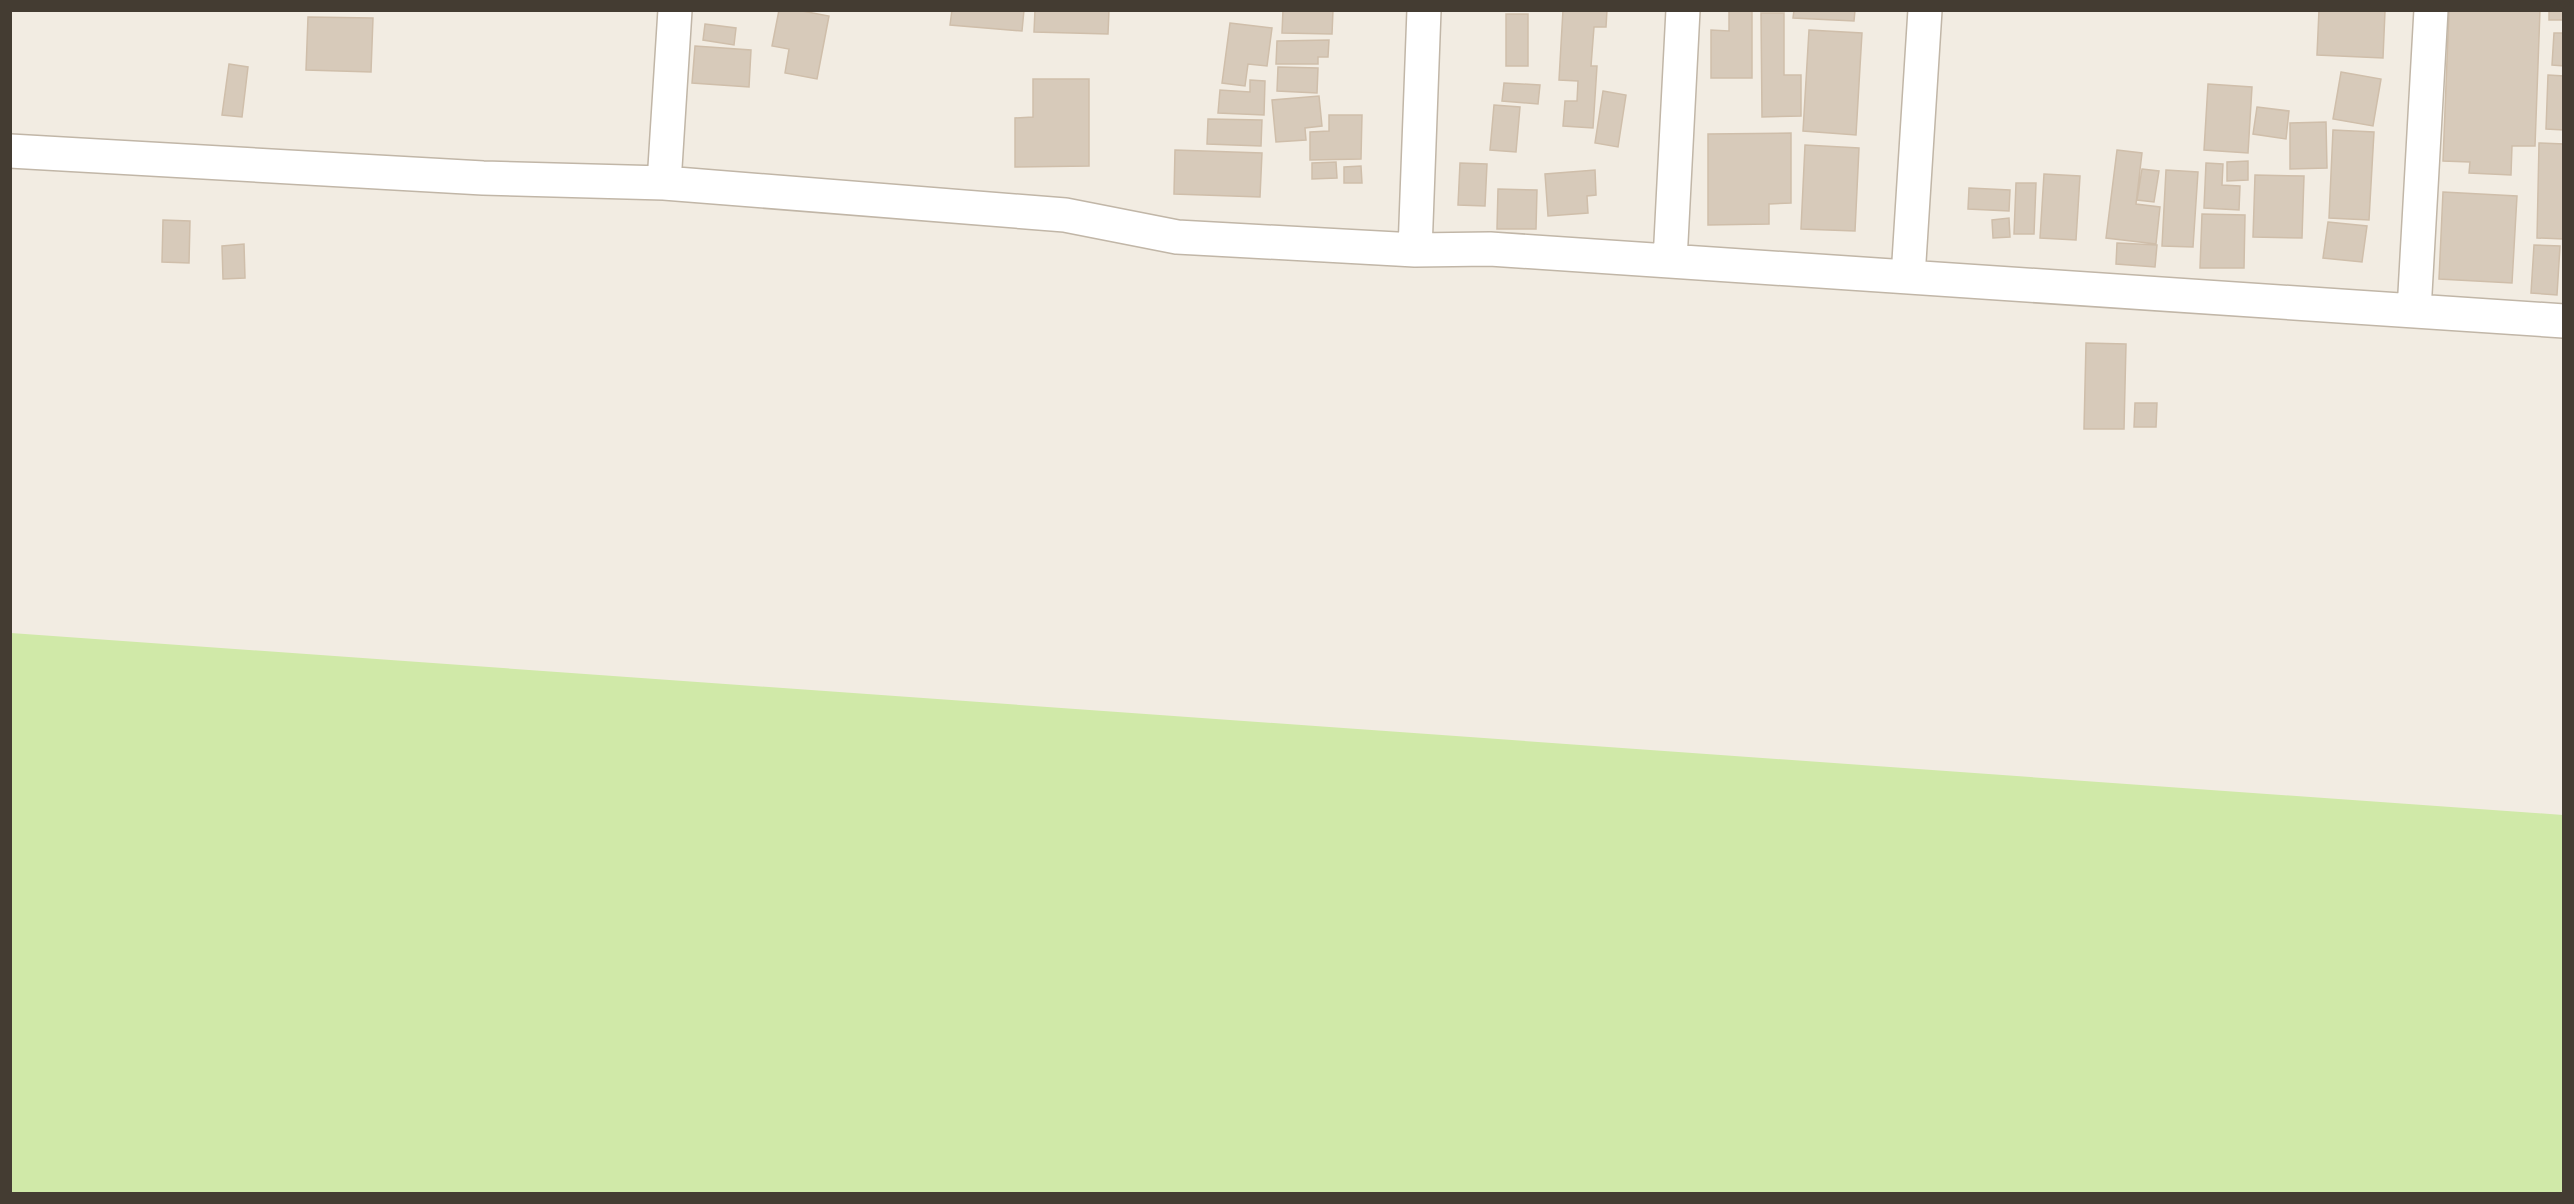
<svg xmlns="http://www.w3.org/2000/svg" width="2574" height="1204" font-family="Montserrat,sans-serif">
  <rect width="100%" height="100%" fill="#f2ece2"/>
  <!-- green -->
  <path fill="#d0e9a8" d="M11 633 2563 815V1193H11Z"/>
  <!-- building -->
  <path fill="#d7caba" stroke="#cfbeaa" stroke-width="1.5" d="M779 10H797L829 16 817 79 785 73 789 49 772 46Z
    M952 10H1024L1022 31 950 25Z
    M1035 10H1109L1108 34 1034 32Z
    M1283 10H1333L1332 34 1282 33Z
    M1563 10H1607L1606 27H1594L1591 66H1597L1593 128 1563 126 1565 101H1577L1578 81 1559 80Z
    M1729 10H1752V78H1711V30L1729 31Z
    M1794 10H1855L1854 21 1793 18Z
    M2319 10 2385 11 2383 58 2317 55Z
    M2449 10H2540L2535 146H2512L2511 175 2469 173 2470 162 2443 161Z
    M2549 10H2564V20H2549Z
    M1761 13H1784V75H1801V116L1762 117Z
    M1506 14H1528V66H1506Z
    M308 17 373 18 371 72 306 70Z
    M1230 23 1272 28 1267 66 1248 64 1245 86 1222 83Z
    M705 24 736 28 734 45 703 40Z
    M1809 30 1862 33 1856 135 1803 131Z
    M2554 33H2564V66L2552 65Z
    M1329 40 1328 57H1318V64H1276L1277 41Z
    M695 46 751 50 749 87 692 83Z
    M229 64 248 67 242 117 222 115Z
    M1278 67 1318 68 1317 93 1277 91Z
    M2341 72 2381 79 2373 126 2333 119Z
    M2548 75 2564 76V130L2546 129Z
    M1033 79H1089V166L1015 167V118L1033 117Z
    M1250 80 1265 81 1264 115 1218 113 1220 90 1250 92Z
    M1504 83 1540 85 1538 104 1502 101Z
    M2208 84 2252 87 2248 153 2204 150Z
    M1603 91 1626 95 1618 147 1595 143Z
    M1319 96 1322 126 1305 128 1306 140 1276 142 1272 100Z
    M1494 105 1520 107 1516 152 1490 150Z
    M2257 107 2289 111 2286 139 2253 134Z
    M1329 115H1362L1361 159 1310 160V132L1329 131Z
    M1208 119 1262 120 1261 146 1207 144Z
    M2326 122 2327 168 2290 169V123Z
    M2333 130 2374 132 2369 220 2329 218Z
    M1791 133V203L1769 204V224L1708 225V134Z
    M2539 143 2564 144V239L2537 238Z
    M1805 145 1859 148 1855 231 1801 229Z
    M1175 150 1262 153 1260 197 1174 194Z
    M2117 150 2142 153 2136 204 2160 207 2156 244 2106 238Z
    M2248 161V180L2227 181V162Z
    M1336 162 1337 178 1312 179V163Z
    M1460 163 1487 164 1485 206 1458 205Z
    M2206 163 2223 164 2222 185 2240 186 2239 210 2204 208Z
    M1361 166 1362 183H1344V167Z
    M2142 169 2159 171 2154 202 2137 200Z
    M1595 170 1596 195 1587 196 1588 213 1548 216 1545 174Z
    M2166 170 2198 172 2193 247 2162 246Z
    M2044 174 2080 176 2076 240 2040 238Z
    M2255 175 2304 176 2302 238 2253 237Z
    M2016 183H2036L2034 234H2014Z
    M1969 188 2010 190 2009 211 1968 209Z
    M1498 189 1537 190 1536 229H1497Z
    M2443 192 2517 196 2512 283 2439 279Z
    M2202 214 2245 215 2244 268H2200Z
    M2009 218 2010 237 1993 238 1992 220Z
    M163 220 190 221 189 263 162 262Z
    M2328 222 2367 226 2362 262 2323 258Z
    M2117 243 2157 245 2155 267 2116 264Z
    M244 244 245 278 223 279 222 246Z
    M2534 245 2560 246 2557 295 2531 293Z
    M2086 343 2126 344 2124 429H2084Z
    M2135 403H2157L2156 427H2134Z"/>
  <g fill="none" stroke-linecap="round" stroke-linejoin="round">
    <!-- minor casing -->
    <g stroke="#c1b6a7" stroke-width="36">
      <path id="minor" d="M10 151 483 178 664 183 1065 215 1177 237 1415 250 1490 249 2564 321
        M664 183 675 10
        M1415 250 1424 10
        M1670 261 1683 10
        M1908 277 1925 10
        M2414 311 2431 10"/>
    </g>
    <!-- minor -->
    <use href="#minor" stroke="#fff" stroke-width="33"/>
  </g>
  <!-- border -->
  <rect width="2574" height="1204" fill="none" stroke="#443c32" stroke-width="24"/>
</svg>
